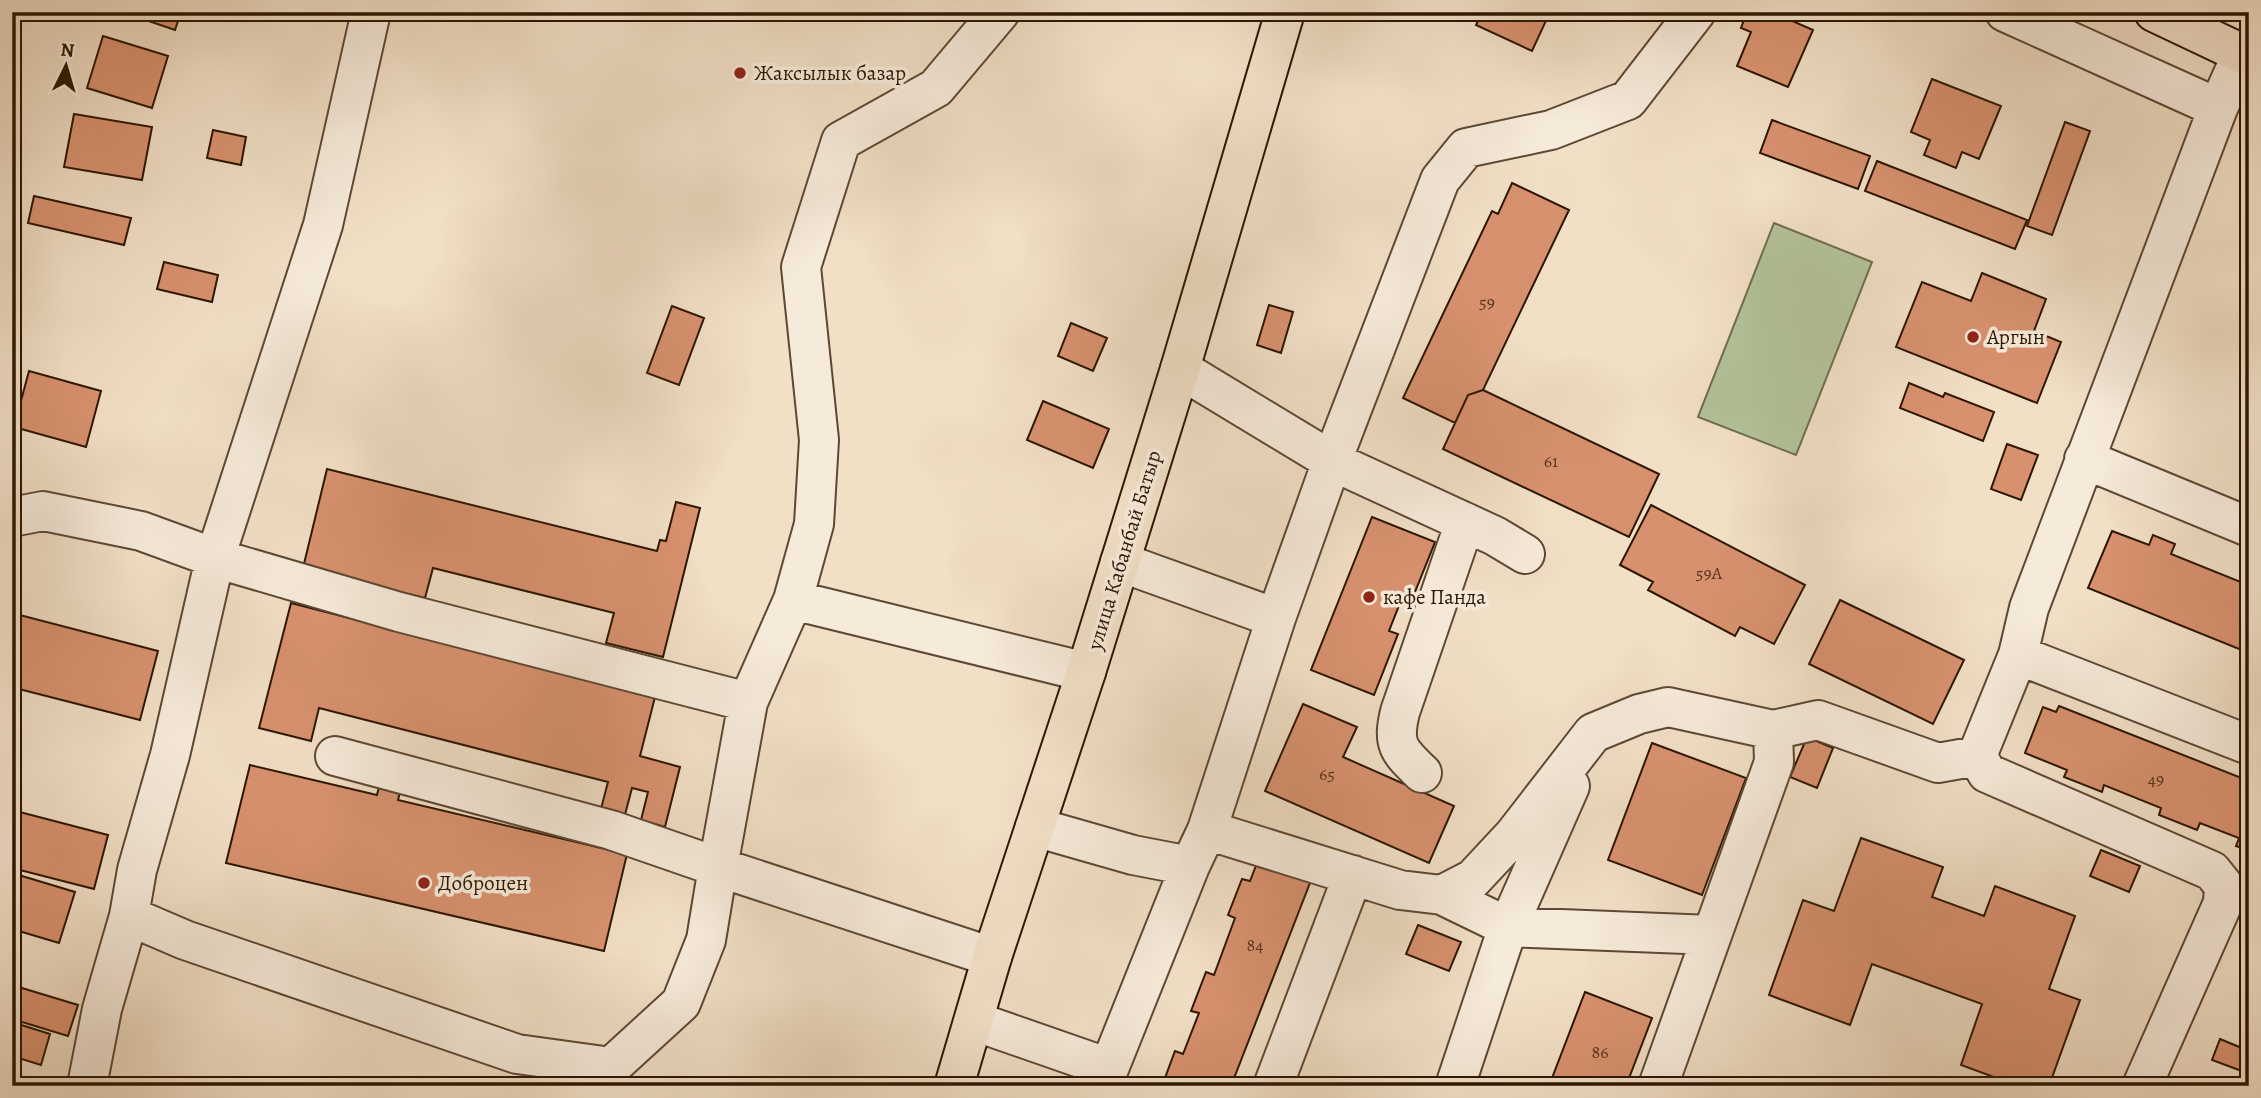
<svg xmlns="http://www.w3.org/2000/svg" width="2261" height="1098" font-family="Alegreya,serif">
  <rect width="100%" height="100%" fill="#f1dfc6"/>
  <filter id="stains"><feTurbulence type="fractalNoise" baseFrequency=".00286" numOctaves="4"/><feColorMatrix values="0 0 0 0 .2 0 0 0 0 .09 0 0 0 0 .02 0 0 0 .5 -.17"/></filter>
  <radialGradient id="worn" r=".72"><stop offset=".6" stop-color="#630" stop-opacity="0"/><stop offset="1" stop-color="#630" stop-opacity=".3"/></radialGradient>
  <!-- green -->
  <path fill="#b3c39a" stroke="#706c4e" stroke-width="2" d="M1774 223 1872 262 1796 455 1698 417Z"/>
  <!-- building -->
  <path fill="#d8916f" stroke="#2d1602" stroke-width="2" d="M122 12H181L175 30Z
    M1482 12H1550L1532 51 1476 25Z
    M1747 12H1772L1813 30 1788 87 1737 66 1751 32 1741 28Z
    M103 36 168 56 152 108 87 88Z
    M1932 79 2001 106 1979 159 1962 152 1956 168 1924 155 1930 140 1911 132Z
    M74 114 152 127 142 180 64 167Z
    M1772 120 1870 156 1858 189 1760 153Z
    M2065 122 2090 131 2052 235 2027 226Z
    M213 130 246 137 241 165 207 158Z
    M1877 161 2027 220 2015 249 1865 191Z
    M1512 183 1569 210 1483 390 1468 395 1455 423 1403 398 1492 211 1498 214Z
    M34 196 131 218 124 245 28 223Z
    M164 262 218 275 212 302 157 289Z
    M1982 273 2046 299 2034 331 2061 342 2037 403 1896 347 1922 282 1971 301Z
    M1269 305 1293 312 1281 353 1257 345Z
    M672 306 704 318 679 385 647 373Z
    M1071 323 1107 338 1093 371 1058 356Z
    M29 371 101 391 86 447 14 427Z
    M1909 383 1943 397 1945 393 1994 412 1983 441 1900 408Z
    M1483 390 1659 474 1629 537 1443 449 1468 395Z
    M1043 401 1109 429 1093 468 1027 440Z
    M2007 444 2038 455 2021 500 1991 489Z
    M327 469 657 551 660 540 666 541 676 502 700 508 663 657 606 643 614 613 433 568 425 598 303 568Z
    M1651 505 1805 585 1774 644 1740 627 1735 636 1648 590 1653 582 1620 565Z
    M1372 517 1435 542 1411 602 1402 598 1389 631 1398 634 1374 695 1311 670Z
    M2112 531 2149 545 2153 535 2175 544 2171 554 2243 583 2249 573V653L2088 588Z
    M1840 600 1964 660 1933 724 1809 664Z
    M291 603 655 697 640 756 680 767 665 827 641 820 648 792 632 788 622 826 598 820 608 782 319 708 311 741 259 728Z
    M12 613 158 651 140 720 15 688 12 699Z
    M1303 704 1357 727 1343 757 1454 806 1429 863 1265 791Z
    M2059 706 2249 781V850L2236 846 2239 838 2200 823 2197 830 2159 815 2161 808 2104 785 2102 792 2064 777 2067 770 2025 753 2043 707 2056 712Z
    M1807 737 1833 748 1817 788 1790 777Z
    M1652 743 1746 778 1702 895 1608 860Z
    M250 765 377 795 381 779 402 784 398 800 627 854 604 951 226 863Z
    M12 810 108 835 94 889 12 868Z
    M1861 838 1943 867 1932 897 1984 916 1995 886 2075 916 2049 989 2080 1000 2049 1086H2018L1961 1065 1982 1004 1872 964 1850 1025 1769 995 1803 900 1834 911Z
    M1262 850 1315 870 1231 1086H1162L1175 1051 1183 1054 1199 1013 1191 1011 1206 972 1214 975 1235 918 1228 915 1242 879 1250 881Z
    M2101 850 2140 866 2129 892 2090 876Z
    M12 873 75 892 59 943 12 929Z
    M1418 925 1461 942 1449 971 1406 954Z
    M12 985 78 1005 68 1036 12 1019Z
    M1585 992 1652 1018 1626 1086H1549Z
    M12 1022 50 1034 41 1065 12 1056Z
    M2220 1039 2249 1051 2247 1073 2212 1060Z"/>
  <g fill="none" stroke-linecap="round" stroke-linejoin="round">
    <!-- minor casing -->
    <g stroke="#5e4833" stroke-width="42">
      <path id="minor" d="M2005 12 2218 108
        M1180 369 1332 461 1495 536 1525 554
        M2084 459 2249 527
        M12 517 43 511 141 531 215 558 399 612 748 702
        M1120 562 1276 618
        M793 600 814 524 819 440 801 267 841 141 936 88 1000 12
        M2018 655 2249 745
        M1773 730 1818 720 1938 763 1977 756
        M335 756 611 830 718 867 706 940 681 1003 611 1067 517 1054 185 940 129 916 137 870 170 755 215 558 323 225 371 12
        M1422 773C1399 751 1392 745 1400 712L1465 522
        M1035 827 1133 855 1190 866
        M1207 830 1400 890 1442 895 1473 879 1514 835 1593 733 1639 714 1668 707 1773 730 1774 762 1658 1086
        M1442 895 1508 927 1712 935
        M992 957 718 867 748 702 793 600 1086 672
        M974 1021 1109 1068
        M87 1086 102 1009 129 916
        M1102 1086 1190 866 1207 830 1276 618 1332 461 1440 180 1466 148 1551 130 1628 100 1696 12
        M1273 1086 1353 875
        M1455 1086 1508 927 1570 786
        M2142 1086 2223 903 2224 886 2212 871 1987 773 1977 756 2018 655 2029 608 2218 108 2242 54"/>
    </g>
    <!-- major casing -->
    <g stroke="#2d1602" stroke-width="42">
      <path id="major" d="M2154 12 2249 57
        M954 1086 992 957 1086 672 1180 369 1285 12"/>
    </g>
    <!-- minor -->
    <use href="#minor" stroke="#f6eada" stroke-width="38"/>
    <!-- major -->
    <use href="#major" stroke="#f1dfc6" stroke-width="38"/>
  </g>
  <!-- markers -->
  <g fill="#8f2418" stroke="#f6eada" stroke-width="2.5">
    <circle cx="740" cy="73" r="7"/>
    <circle cx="1973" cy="337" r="7"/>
    <circle cx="1369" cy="597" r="7"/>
    <circle cx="424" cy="883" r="7"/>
  </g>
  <g text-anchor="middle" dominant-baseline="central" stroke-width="7" stroke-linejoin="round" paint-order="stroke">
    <!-- number labels -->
    <g font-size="18" fill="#58351d">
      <text x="1487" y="302">59</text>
      <text x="1551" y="461">61</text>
      <text x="1709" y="573">59А</text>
      <text x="1327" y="774">65</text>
      <text x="2156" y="779">49</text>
      <text x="1255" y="945">84</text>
      <text x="1600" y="1052">86</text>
    </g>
    <!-- poi labels -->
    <g font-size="21" fill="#2d1602" stroke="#f6eada" text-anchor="start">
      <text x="754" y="73">Жаксылык базар</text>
      <text x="1987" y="337">Аргын</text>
      <text x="1383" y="597">кафе Панда</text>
      <text x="438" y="883">Доброцен</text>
    </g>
    <!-- street labels -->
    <g font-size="21" fill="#2d1602" stroke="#f6eada">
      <text transform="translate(1124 550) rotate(-73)">улица Кабанбай Батыр</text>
    </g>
  </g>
  <!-- margin -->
  <rect width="2261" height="1098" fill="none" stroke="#f1dfc6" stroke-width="42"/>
  <rect x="14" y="14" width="2233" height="1070" fill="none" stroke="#2d1602" stroke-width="3.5"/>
  <rect x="21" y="21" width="2219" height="1056" fill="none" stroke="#2d1602" stroke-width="2"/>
  <!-- north arrow -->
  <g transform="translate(66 66) rotate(5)" stroke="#f6eada" stroke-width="5" paint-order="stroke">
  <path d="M0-5L12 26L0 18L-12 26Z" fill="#2d1602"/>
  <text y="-10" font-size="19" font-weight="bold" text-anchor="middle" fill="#2d1602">N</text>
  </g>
  <rect width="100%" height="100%" filter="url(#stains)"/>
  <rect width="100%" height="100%" fill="url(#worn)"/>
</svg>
